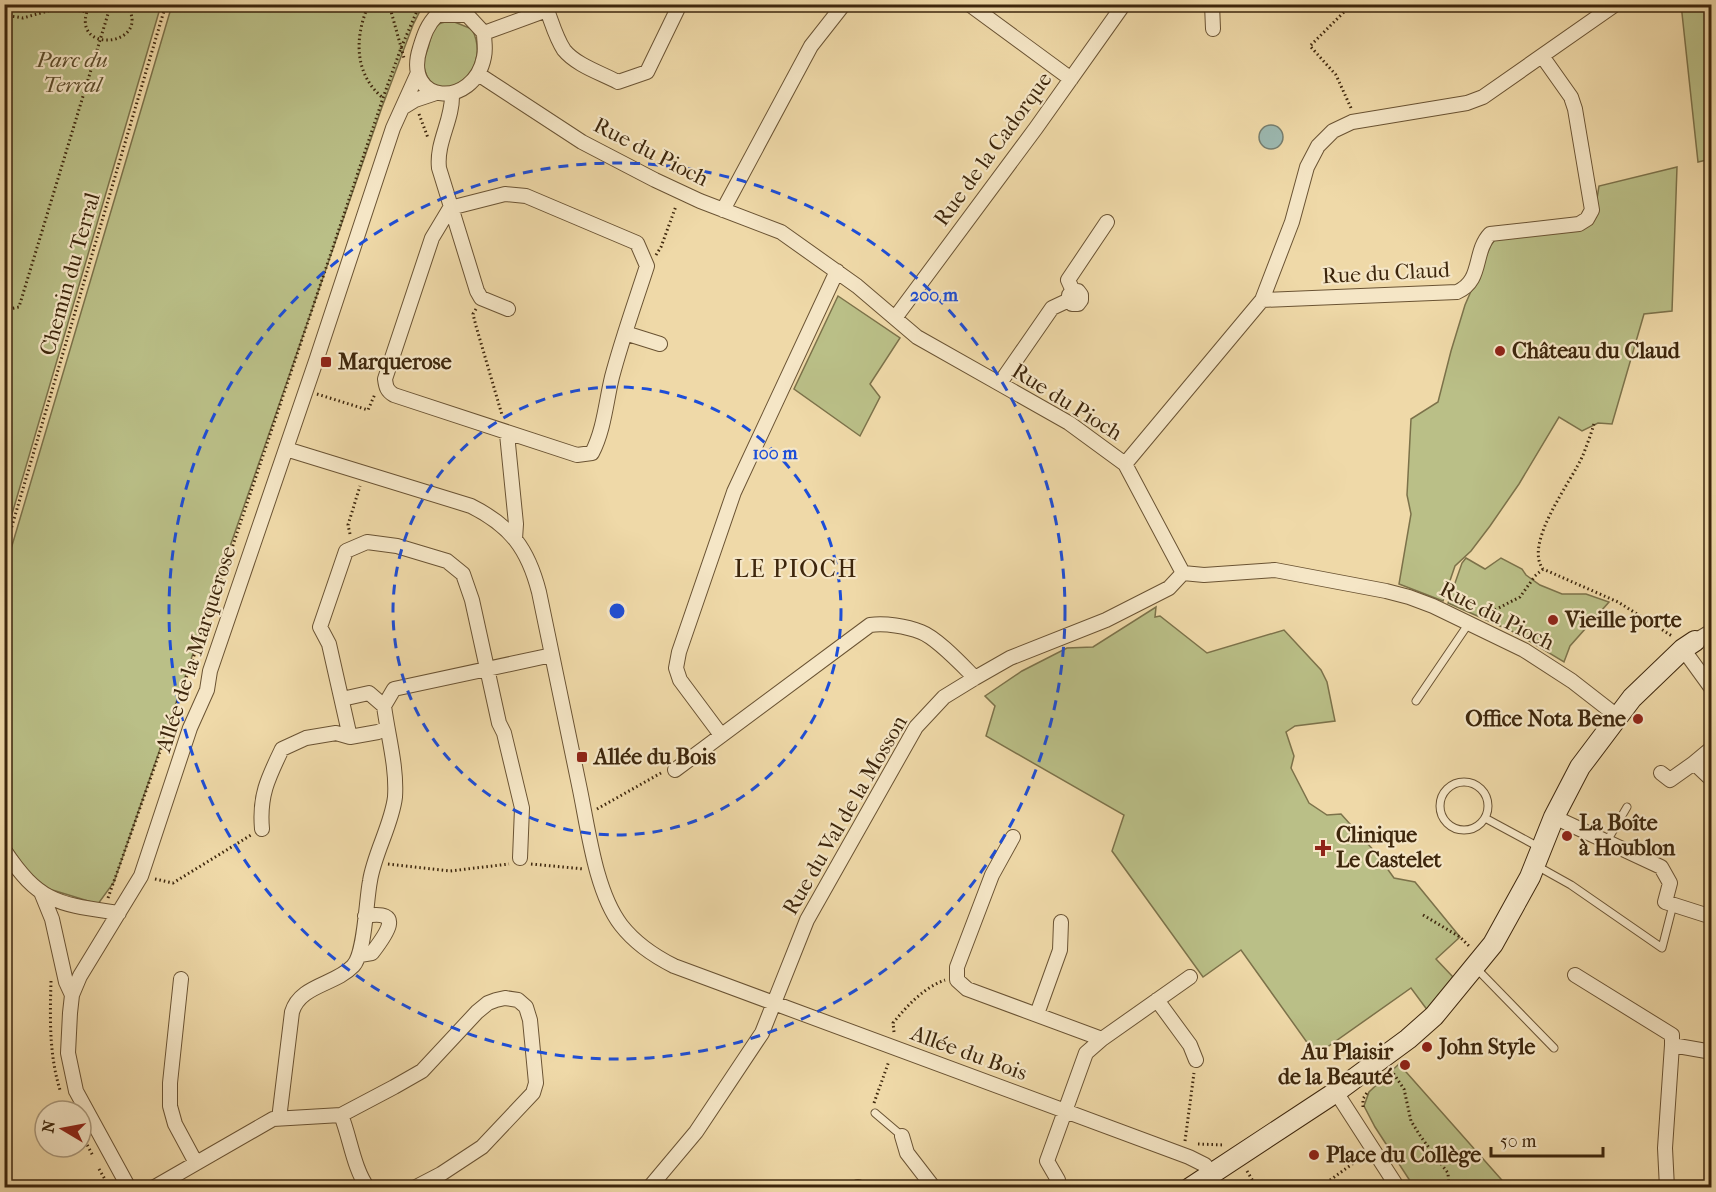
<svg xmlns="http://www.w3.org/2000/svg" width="1716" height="1192" font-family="'IM FELL French Canon',serif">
  <rect width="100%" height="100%" fill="#efd9a8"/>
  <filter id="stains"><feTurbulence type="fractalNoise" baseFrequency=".00333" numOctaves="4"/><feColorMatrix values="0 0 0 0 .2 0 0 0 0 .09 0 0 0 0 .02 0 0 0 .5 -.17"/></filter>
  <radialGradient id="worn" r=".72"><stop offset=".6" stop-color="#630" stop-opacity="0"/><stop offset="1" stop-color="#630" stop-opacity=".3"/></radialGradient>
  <!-- green -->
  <path fill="#babf87" stroke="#7c724a" stroke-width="1.5" d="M5 4 161 5 5 538 4 5Z
    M1681 4 1711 5V159L1698 162Z
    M172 5H423L413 25 382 107 114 882 98 904 49 889 30 875 5 839V564L11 549Z
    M452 21 472 29C495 76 435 108 425 71 425 70 423 64 423 62 424 57 428 50 429 44 434 27 433 23 452 21Z
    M1677 167 1672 311 1644 314 1612 424 1598 423 1582 431 1559 417 1519 484 1490 526 1471 551 1455 566 1443 601 1399 584 1411 514 1407 495 1411 419 1438 402 1451 351 1465 305 1491 245 1497 237 1581 227 1595 211 1599 186Z
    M838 296 900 338 870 384 880 397 860 436 794 389Z
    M1466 558 1485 569 1501 558 1522 569 1526 575 1540 585 1562 594H1586L1609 602 1570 646 1564 662 1516 633 1448 603 1462 563Z
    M1156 607 1155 617 1160 616 1207 653 1284 630 1321 670 1327 682 1335 721 1295 726 1286 732 1294 756 1291 768 1309 803 1327 815 1341 814 1376 853 1394 878 1415 882 1460 937 1436 959 1453 977 1428 1011 1411 988 1316 1055 1241 950 1203 977 1112 851 1124 815 986 736 995 706 985 696 1022 671 1067 648 1093 647Z
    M1399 1064 1508 1187H1414L1375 1127 1364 1106 1369 1092Z"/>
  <!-- water -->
  <path fill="#9cb9b1" stroke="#767e6f" stroke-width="1.5" d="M1259 137a12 12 0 1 1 24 0a12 12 0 1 1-24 0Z"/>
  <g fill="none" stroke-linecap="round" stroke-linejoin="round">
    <!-- lane casing -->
    <g stroke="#6a5333" stroke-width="9">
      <path id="lane" d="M1416 701 1469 623
        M1440 806a24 24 0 1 1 48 0a24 24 0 1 1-48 0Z
        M1485 818 1535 845H1540
        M1607 841 1627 807
        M1537 866 1571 885 1662 948 1673 905
        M1475 967 1554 1048
        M875 1113 902 1136
        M1239 1187 1240 1188"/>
    </g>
    <!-- street casing -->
    <g stroke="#6a5333" stroke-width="16">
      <path id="street" d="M457 4 484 33C484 41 486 49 484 57 474 109 402 105 420 48 424 35 427 25 437 15H465
        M969 4 1071 79
        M1212 4 1213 29
        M547 10C552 23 556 38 564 50 576 65 601 73 618 82L647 72 680 4
        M484 33 547 10 545 4
        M478 74 582 142 655 180 700 201 781 232 857 286 917 337 1069 423 1125 464 1183 573
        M452 94C453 120 436 142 439 168L477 291 481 298 508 309
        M402 108 415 100 436 93
        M505 194 526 196 637 243 647 266C635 303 622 339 612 377 606 402 604 430 592 453L577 455 394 395C387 391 386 387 385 379L432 238 450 208Z
        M723 210 811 46 844 4
        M1073 291 1068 280 1107 222
        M1262 300 1457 292C1483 281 1473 252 1490 234L1579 224 1587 219 1592 210 1575 109 1571 97 1542 56
        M895 318 1036 128 1124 4
        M625 333 660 344
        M1000 383 1052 308 1069 300V295L1073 291H1078L1081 295V300L1078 304H1072L1069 300
        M507 434 516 524 515 539
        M286 449 471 506C511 526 528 549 539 592 552 657 566 721 579 785 588 827 595 891 621 925 635 943 654 956 674 966L1189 1157 1205 1165 1211 1173
        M1125 464 1262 300 1292 222 1307 167 1318 146 1333 131 1352 122 1467 103 1483 97 1616 4
        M1183 573 1204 575 1275 570 1386 591 1409 597 1433 606 1524 650 1572 681 1617 716
        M1695 641 1712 631
        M1683 649 1712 689
        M342 699 369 693 384 706
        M721 735 680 680 676 668 679 652 734 492 837 271
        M350 737 329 644 320 627 346 551 367 542 397 546 447 561 463 574 472 600 499 723 504 733 522 808 520 858
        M1712 748 1694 763 1712 780
        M675 770 870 625C885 623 906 626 921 632 937 638 962 665 975 678
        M1661 773 1670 780 1694 763
        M1554 817 1661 867 1670 883 1665 902 1712 917
        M262 829C259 796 268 778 282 749L306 738 336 733 350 737 378 732 387 728
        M1013 837 992 875 957 967V980L967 989 1102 1039
        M4 850C40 904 59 904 119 913
        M41 892 52 919 66 982 72 995
        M360 955 372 953C385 936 406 909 365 916
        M1575 975 1672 1035V1045
        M181 979 170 1083V1106L175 1124 196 1163
        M1157 1000 1190 1045 1196 1060
        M1037 1014 1060 950 1061 922
        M1336 1092 1398 1188
        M341 1115C350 1137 354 1170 368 1188
        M279 1119 292 1012C300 985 335 985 353 966 365 954 366 901 370 881 374 854 392 824 395 797 397 767 388 736 384 706L394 689 552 655
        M902 1136 907 1153 934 1188
        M858 1187 859 1188
        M129 1188 76 1091 68 1053 70 1013 72 995 80 976 141 876 190 728 207 690 210 671 317 358 393 128 417 75
        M153 1188 273 1119 341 1115 394 1087 422 1071 477 1012 488 1003 496 1000 505 998 518 1000 526 1007 530 1020 536 1083 533 1093 482 1147 441 1174 414 1188
        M649 1188 696 1132 762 1033 807 920 916 727 944 697 975 678 1010 658 1106 620 1169 588 1183 573
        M1055 1188 1058 1180 1047 1161 1086 1053 1102 1039 1190 977
        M1667 1188 1665 1148 1672 1045 1712 1052"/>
    </g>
    <!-- secondary casing -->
    <g stroke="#3d260c" stroke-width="22">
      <path id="secondary" d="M1190 1188 1336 1092 1408 1039 1434 1016 1493 944 1530 877 1554 817 1580 767 1632 698 1683 649 1695 641"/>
    </g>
    <!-- path -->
    <path stroke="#3d260c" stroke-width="3" stroke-dasharray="1.5 3" stroke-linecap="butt" d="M90 4C64 57 156 47 126 4
      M369 4C354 37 354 74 383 98
      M389 4 404 58
      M4 15 23 18 62 7 86 12
      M1351 108 1336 75 1310 46 1352 4
      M419 114 428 138
      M656 255 661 247 676 206
      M476 309 473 314 476 326 502 415
      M4 310 19 307 111 4
      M317 394 368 410 375 394
      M1594 424C1591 434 1587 445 1583 455 1572 481 1523 543 1543 569L1618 602 1672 636
      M350 534 348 525 360 486
      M4 553 166 4
      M1487 614 1520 597 1535 576 1543 569
      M597 809 661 773
      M388 864 450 871 509 864
      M531 864 584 869
      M155 879 173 883 251 835
      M108 898 229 557 383 98 401 48 420 4
      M1423 915 1460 937 1470 947
      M51 981C50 1019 49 1054 60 1090
      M894 1032 893 1023C907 1006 923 988 945 980
      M1391 1070 1404 1089 1411 1121 1421 1137 1448 1173 1449 1188
      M874 1103 889 1061
      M1363 1107V1099L1368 1091
      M81 1133 93 1156
      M1185 1141 1194 1073
      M1198 1144 1224 1145
      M99 1169 110 1188
      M1247 1171 1257 1188
      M1168 1188 1174 1181
      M1319 1188 1362 1157"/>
    <!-- lane -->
    <use href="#lane" stroke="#f5e6c6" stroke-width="7"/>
    <!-- street -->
    <use href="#street" stroke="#f5e6c6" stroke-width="14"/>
    <!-- secondary -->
    <use href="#secondary" stroke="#f5e6c6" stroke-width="20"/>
  </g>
  <!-- distance rings -->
  <g fill="none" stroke="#1d4ed8" stroke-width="3" stroke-dasharray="10 8">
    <circle cx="617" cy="611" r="224"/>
    <circle cx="617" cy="611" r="448"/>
  </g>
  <!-- markers -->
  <g fill="#8f2418" stroke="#f5e6c6" stroke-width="2">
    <circle cx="1500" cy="351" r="6"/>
    <rect x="320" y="356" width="12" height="12" rx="3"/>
    <circle cx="1553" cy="620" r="6"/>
    <circle cx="1638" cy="719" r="6"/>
    <rect x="576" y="751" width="12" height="12" rx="3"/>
    <circle cx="1567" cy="836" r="6"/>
    <path d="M1320 839h6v6h6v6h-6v6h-6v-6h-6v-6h6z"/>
    <circle cx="1427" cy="1047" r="6"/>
    <circle cx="1405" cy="1065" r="6"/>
    <circle cx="1314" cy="1155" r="6"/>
  </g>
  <g text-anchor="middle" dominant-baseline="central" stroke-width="4.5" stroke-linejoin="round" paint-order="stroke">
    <!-- park labels -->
    <g font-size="22" font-style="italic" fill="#5c4c2b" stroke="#f5e6c6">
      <text x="72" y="60">Parc du<tspan x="72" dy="25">Terral</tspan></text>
    </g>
    <!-- street labels -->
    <g font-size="22" fill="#3d260c" stroke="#f5e6c6">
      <text transform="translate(993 149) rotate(-54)">Rue de la Cadorque</text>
      <text transform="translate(651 152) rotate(27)">Rue du Pioch</text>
      <text transform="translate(1386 273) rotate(-3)">Rue du Claud</text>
      <text transform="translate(70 274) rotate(-74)">Chemin du Terral</text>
      <text transform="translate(1067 402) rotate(32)">Rue du Pioch</text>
      <text transform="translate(1497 616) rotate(27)">Rue du Pioch</text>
      <text transform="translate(196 649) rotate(-72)">Allée de la Marquerose</text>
      <text transform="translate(845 815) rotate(-60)">Rue du Val de la Mosson</text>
      <text transform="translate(969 1053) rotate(20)">Allée du Bois</text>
    </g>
    <!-- poi labels -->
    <g font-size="22" font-weight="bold" fill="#3d260c" stroke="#f5e6c6" text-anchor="start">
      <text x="1512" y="351">Château du Claud</text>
      <text x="338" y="362">Marquerose</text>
      <text x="1565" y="620">Vieille porte</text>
      <text x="1626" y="719" text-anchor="end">Office Nota Bene</text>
      <text x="594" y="757">Allée du Bois</text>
      <text x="1579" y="823">La Boîte<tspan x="1579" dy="25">à Houblon</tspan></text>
      <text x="1336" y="835">Clinique<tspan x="1336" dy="25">Le Castelet</tspan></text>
      <text x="1439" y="1047">John Style</text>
      <text x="1393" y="1052" text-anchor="end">Au Plaisir<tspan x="1393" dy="25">de la Beauté</tspan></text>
      <text x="1326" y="1155">Place du Collège</text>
    </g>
    <!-- neighbourhood labels -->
    <g font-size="24" letter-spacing="1.5" fill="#3d260c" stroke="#f5e6c6">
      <text x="796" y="569">LE PIOCH</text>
    </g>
  </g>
  <circle cx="617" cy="611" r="9" fill="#1d4ed8" stroke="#f5e6c6" stroke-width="3"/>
  <g font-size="18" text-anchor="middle" font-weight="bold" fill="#1d4ed8" stroke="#f5e6c6" stroke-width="4.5" stroke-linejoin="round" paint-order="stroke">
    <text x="934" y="301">200 m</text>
    <text x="775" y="459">100 m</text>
  </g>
  <!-- margin -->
  <rect width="1716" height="1192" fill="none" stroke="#efd9a8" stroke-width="24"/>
  <rect x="6" y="6" width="1704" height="1180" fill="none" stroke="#3d260c" stroke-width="3"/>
  <rect x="12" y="12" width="1692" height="1168" fill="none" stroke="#3d260c" stroke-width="1.5"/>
  <!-- north arrow -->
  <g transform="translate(63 1129) rotate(280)"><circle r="28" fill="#f5e6c6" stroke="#ab997c" stroke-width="1.5"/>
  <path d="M0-4.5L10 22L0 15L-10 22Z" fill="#8f2418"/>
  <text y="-9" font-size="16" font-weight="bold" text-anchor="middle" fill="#3d260c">N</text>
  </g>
  <!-- scale -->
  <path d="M1491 1147v9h112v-9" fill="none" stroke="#3d260c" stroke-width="3"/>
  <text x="1500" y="1147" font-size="18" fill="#3d260c" stroke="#f5e6c6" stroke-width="4.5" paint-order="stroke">50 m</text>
  <rect width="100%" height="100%" filter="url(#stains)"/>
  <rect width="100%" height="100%" fill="url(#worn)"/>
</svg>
